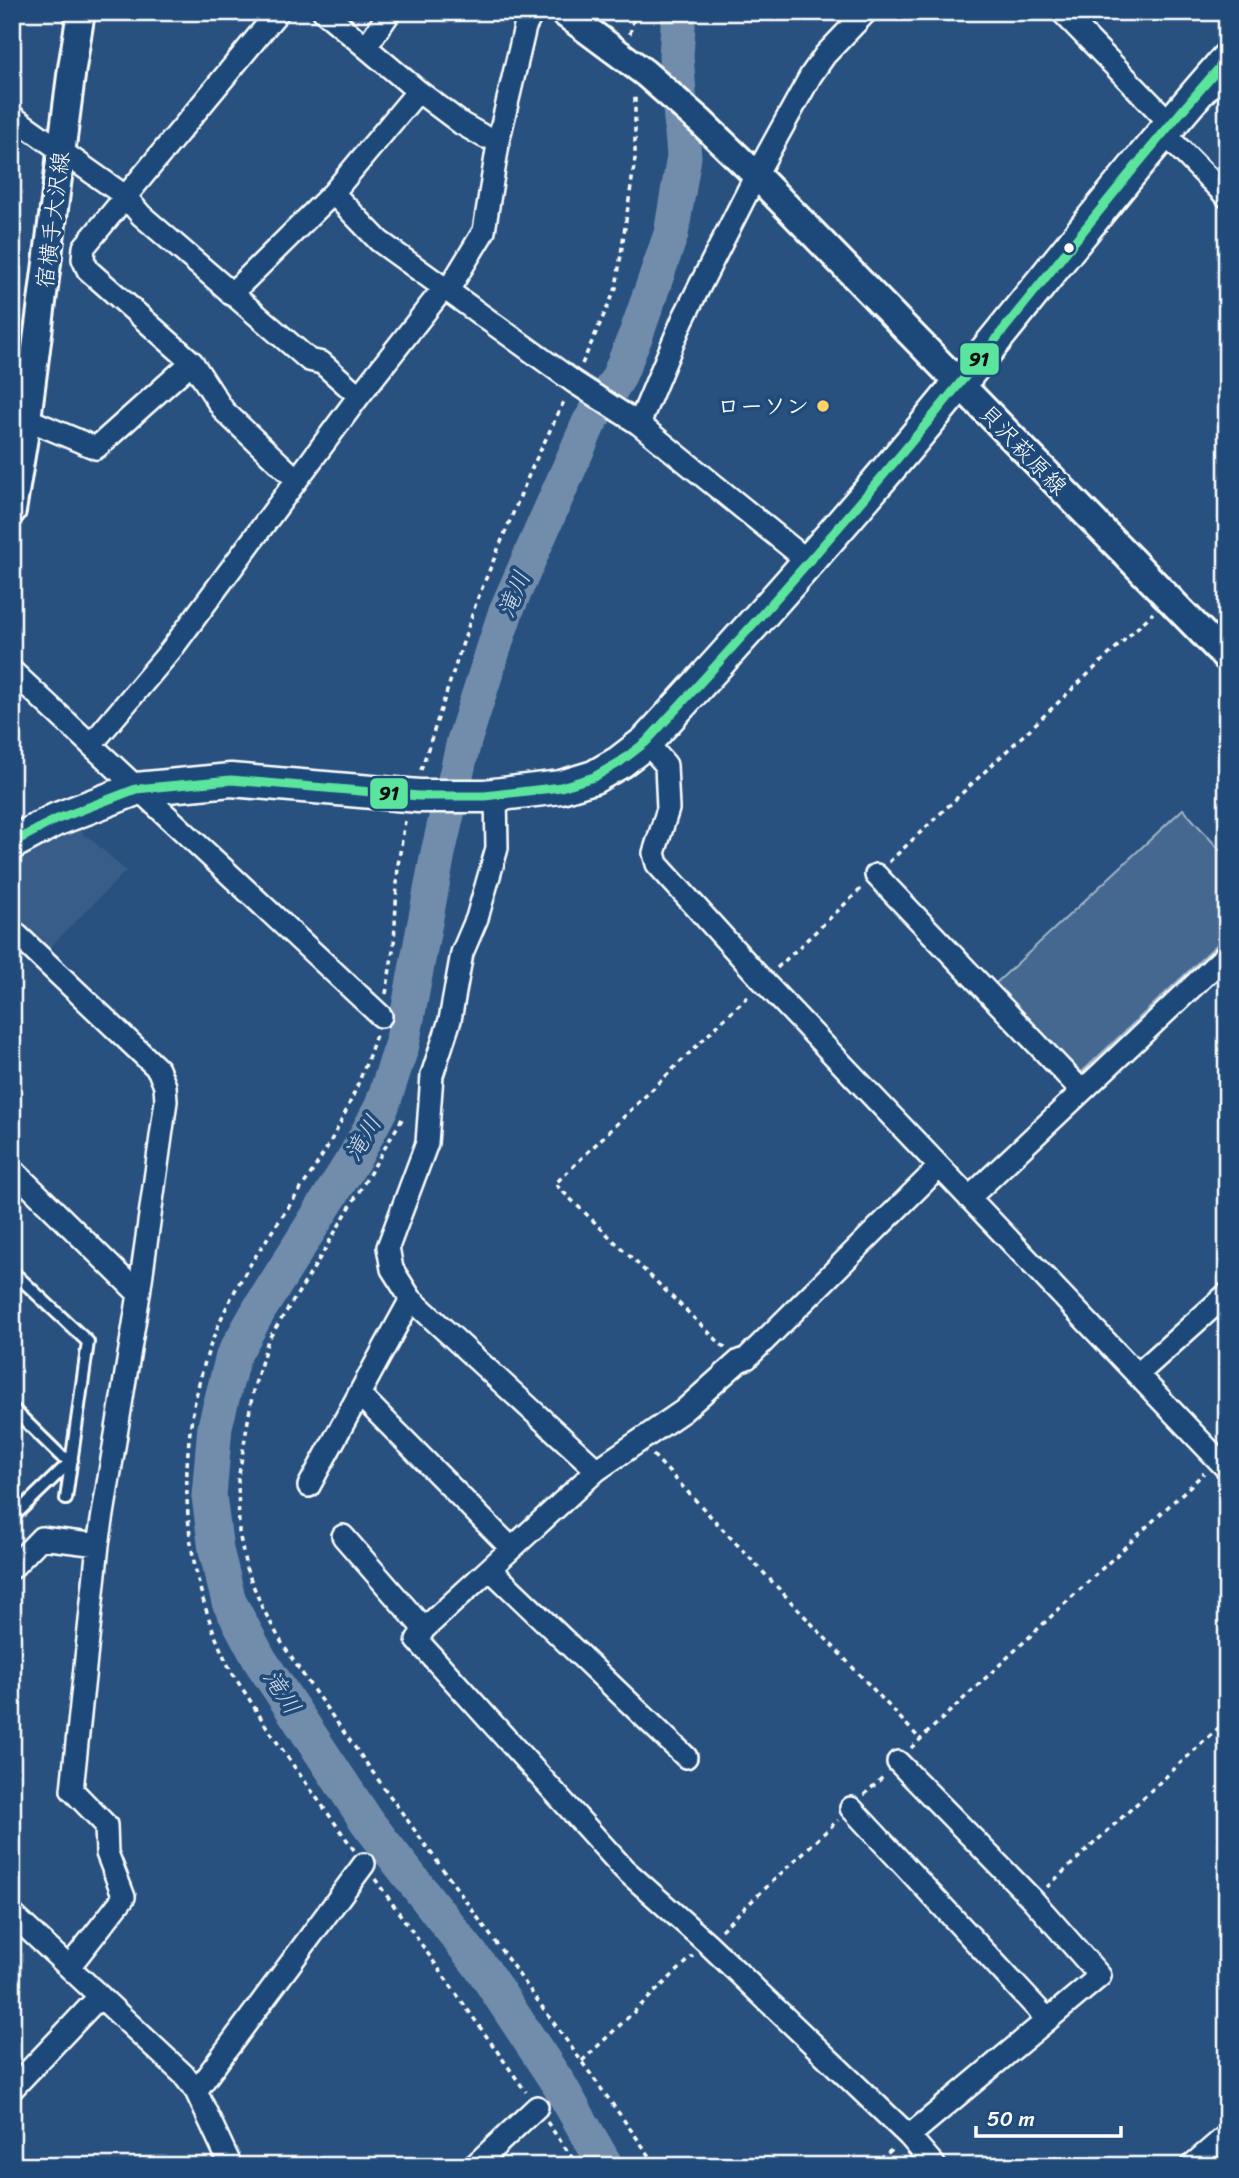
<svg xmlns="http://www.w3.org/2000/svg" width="1239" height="2178" font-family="Sriracha,'Klee One',sans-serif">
  <rect width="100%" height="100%" fill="#28517f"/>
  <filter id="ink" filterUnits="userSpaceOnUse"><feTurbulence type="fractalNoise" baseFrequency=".0143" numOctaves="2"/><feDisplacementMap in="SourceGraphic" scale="14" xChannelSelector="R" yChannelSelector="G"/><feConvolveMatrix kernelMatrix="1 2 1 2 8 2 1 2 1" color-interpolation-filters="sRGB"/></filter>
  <g filter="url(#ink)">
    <!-- built -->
    <path fill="#375d88" d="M79 824 84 836 90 838 126 871 49 948 12 916V862Z"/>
    <!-- green -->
    <path fill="#446890" stroke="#a2b4c8" stroke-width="2" d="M1183 809 1227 858V935L1083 1071 1078 1072 995 984Z"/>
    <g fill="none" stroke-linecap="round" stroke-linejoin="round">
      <!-- river -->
      <path stroke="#718dab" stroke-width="35" d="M606 2166 560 2086 484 1971 368 1823 260 1660 229 1602 216 1550 209 1496 215 1426 233 1356 259 1310 356 1155 382 1106 402 1045 438 853 464 741 490 660 506 611 589 423 618 378 637 332 671 234 684 157 676 56 679 12"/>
      <!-- service casing -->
      <g stroke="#fff" stroke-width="16">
        <path id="service" d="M12 1271 88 1342 66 1499
          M12 1408 61 1456 72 1460 12 1518"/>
      </g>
      <!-- minor casing -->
      <g stroke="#fff" stroke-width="26">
        <path id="minor" d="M278 12 84 247 83 259 88 270 192 362 224 411 297 480
          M324 12 418 91 462 124 485 137 499 138
          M1062 12 1170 123
          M366 47 390 12
          M12 116 125 196 141 215 309 360 322 363 359 396
          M1163 132 1227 197
          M333 193 379 241 574 382 639 424 809 562
          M447 292 484 231 499 138 525 27 533 12
          M231 294 333 193 418 91
          M27 419 96 448 192 362
          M639 424 683 319 756 175 811 75 825 55 866 12
          M12 671 381 1016
          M646 742 666 765 668 809 654 853 657 864 763 981 1227 1469
          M91 745 171 650 359 396 443 289
          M496 795 497 848 477 918 462 953 450 1020 432 1075 427 1143 388 1247 392 1269 411 1299 597 1470
          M876 875 1082 1091
          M12 930 158 1069 165 1086 166 1101 139 1294 98 1545 72 1790 106 1825 107 1853 124 1897 69 1967
          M12 1169 139 1294
          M969 1198 1227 954
          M1138 1374 1227 1294
          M359 1394 510 1547
          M309 1486 411 1299
          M343 1536 424 1629
          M12 1568 41 1538 98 1545
          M490 1569 686 1757
          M898 1762 1033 1900 1100 1976 909 2136
          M851 1808 1047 2019
          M12 1914 183 2074 196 2091 231 2166
          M12 2089 100 1996
          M196 2091 364 1864
          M474 2166 537 2107
          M935 2166 909 2136 707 1943 624 1869 417 1640 424 1629 597 1470 683 1411 739 1361 747 1358 939 1167
          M1191 2166 1227 2135"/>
      </g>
      <!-- tertiary casing -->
      <g stroke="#fff" stroke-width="32">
        <path id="tertiary" d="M563 12 645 73 701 122 756 175 1227 658
          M12 511 27 419 72 68 81 12"/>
      </g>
      <!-- primary casing -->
      <g stroke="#fff" stroke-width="37">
        <path id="primary" d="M12 843 55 820 136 789 231 780 419 796H485L561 787 594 777 620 762 646 742C754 625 860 506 960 383 1049 275 1134 164 1227 59"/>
      </g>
      <!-- path -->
      <path stroke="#fff" stroke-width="3.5" stroke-dasharray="5 5" stroke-linecap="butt" d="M630 34 635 12
        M582 364 616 288 635 159V94
        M421 770 477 600 531 470 565 399
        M889 862 1153 613
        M777 968 863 887
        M386 994 394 944 398 865 405 821
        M402 1119 309 1276 268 1340 253 1391 238 1480 239 1532 246 1568 262 1607 283 1645 312 1688 657 2166
        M725 1348 555 1184 749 995
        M653 1455 920 1739
        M911 1748 1204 1473
        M864 1795 884 1776
        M354 1850C320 1801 282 1753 251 1702 243 1689 233 1676 226 1661 170 1541 173 1396 241 1280 265 1239 294 1201 319 1161 343 1122 362 1078 376 1035
        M375 1879 526 2092
        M1047 1887 1227 1720
        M721 1930 838 1820
        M582 2061 693 1956
        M547 2122 578 2166
        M872 2166 895 2147"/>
      <!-- service -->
      <use href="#service" stroke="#1f4a7a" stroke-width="10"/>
      <!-- minor -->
      <use href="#minor" stroke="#1f4a7a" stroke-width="21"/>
      <!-- tertiary -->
      <use href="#tertiary" stroke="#1f4a7a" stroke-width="26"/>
      <!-- primary -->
      <use href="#primary" stroke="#1f4a7a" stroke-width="32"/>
      <!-- bus-1 casing -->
      <g stroke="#1f4a7a" stroke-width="14">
        <path id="bus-1" d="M12 843 55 820 136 789 231 780 419 796H485L561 787 594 777 620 762 646 742C754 625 860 506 960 383 1049 275 1134 164 1227 59"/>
      </g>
      <!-- bus-1 -->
      <use href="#bus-1" stroke="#5ae49d" stroke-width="9"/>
    </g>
  </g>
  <!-- markers -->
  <circle fill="#fff" stroke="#1f4a7a" stroke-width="2.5" cx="1069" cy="248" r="6"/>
  <circle fill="#ffd166" stroke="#1f4a7a" stroke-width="2.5" cx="823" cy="406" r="7"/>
  <g text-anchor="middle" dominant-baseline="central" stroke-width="7" stroke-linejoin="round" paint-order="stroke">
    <!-- street labels -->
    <g font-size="23" fill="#fff" stroke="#1f4a7a">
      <text transform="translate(53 220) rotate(-83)">宿横手大沢線</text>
      <text transform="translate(1023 450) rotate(46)">貝沢萩原線</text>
    </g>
    <!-- poi labels -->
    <g font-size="23" font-weight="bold" fill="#fff" stroke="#1f4a7a" text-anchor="end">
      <text x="809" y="406">ローソン</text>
    </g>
    <!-- water labels -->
    <g font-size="24" font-style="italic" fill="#d4dde6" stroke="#1f4a7a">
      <text transform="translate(514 594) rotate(-67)">滝川</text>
      <text transform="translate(363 1138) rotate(-59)">滝川</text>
      <text transform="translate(282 1692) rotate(57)">滝川</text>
    </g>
  </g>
  <g stroke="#1f4a7a" stroke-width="2.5">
    <rect x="959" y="342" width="41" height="34" rx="7" fill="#5ae49d"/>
    <rect x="369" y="777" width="40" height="33" rx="7" fill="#5ae49d"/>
  </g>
  <g font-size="19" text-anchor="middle" font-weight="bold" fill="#111">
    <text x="979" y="366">91</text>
    <text x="389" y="800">91</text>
  </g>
  <!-- margin -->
  <rect width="1239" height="2178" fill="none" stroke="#1f4a7a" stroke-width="42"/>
  <rect x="21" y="21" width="1197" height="2136" fill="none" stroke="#fff" stroke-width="2.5" filter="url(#ink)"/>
  <!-- scale -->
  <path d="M976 2126v10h145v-10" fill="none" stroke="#ffffff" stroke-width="3.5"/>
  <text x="987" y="2126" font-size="21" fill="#ffffff" stroke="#1f4a7a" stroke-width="5" paint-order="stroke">50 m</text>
</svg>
